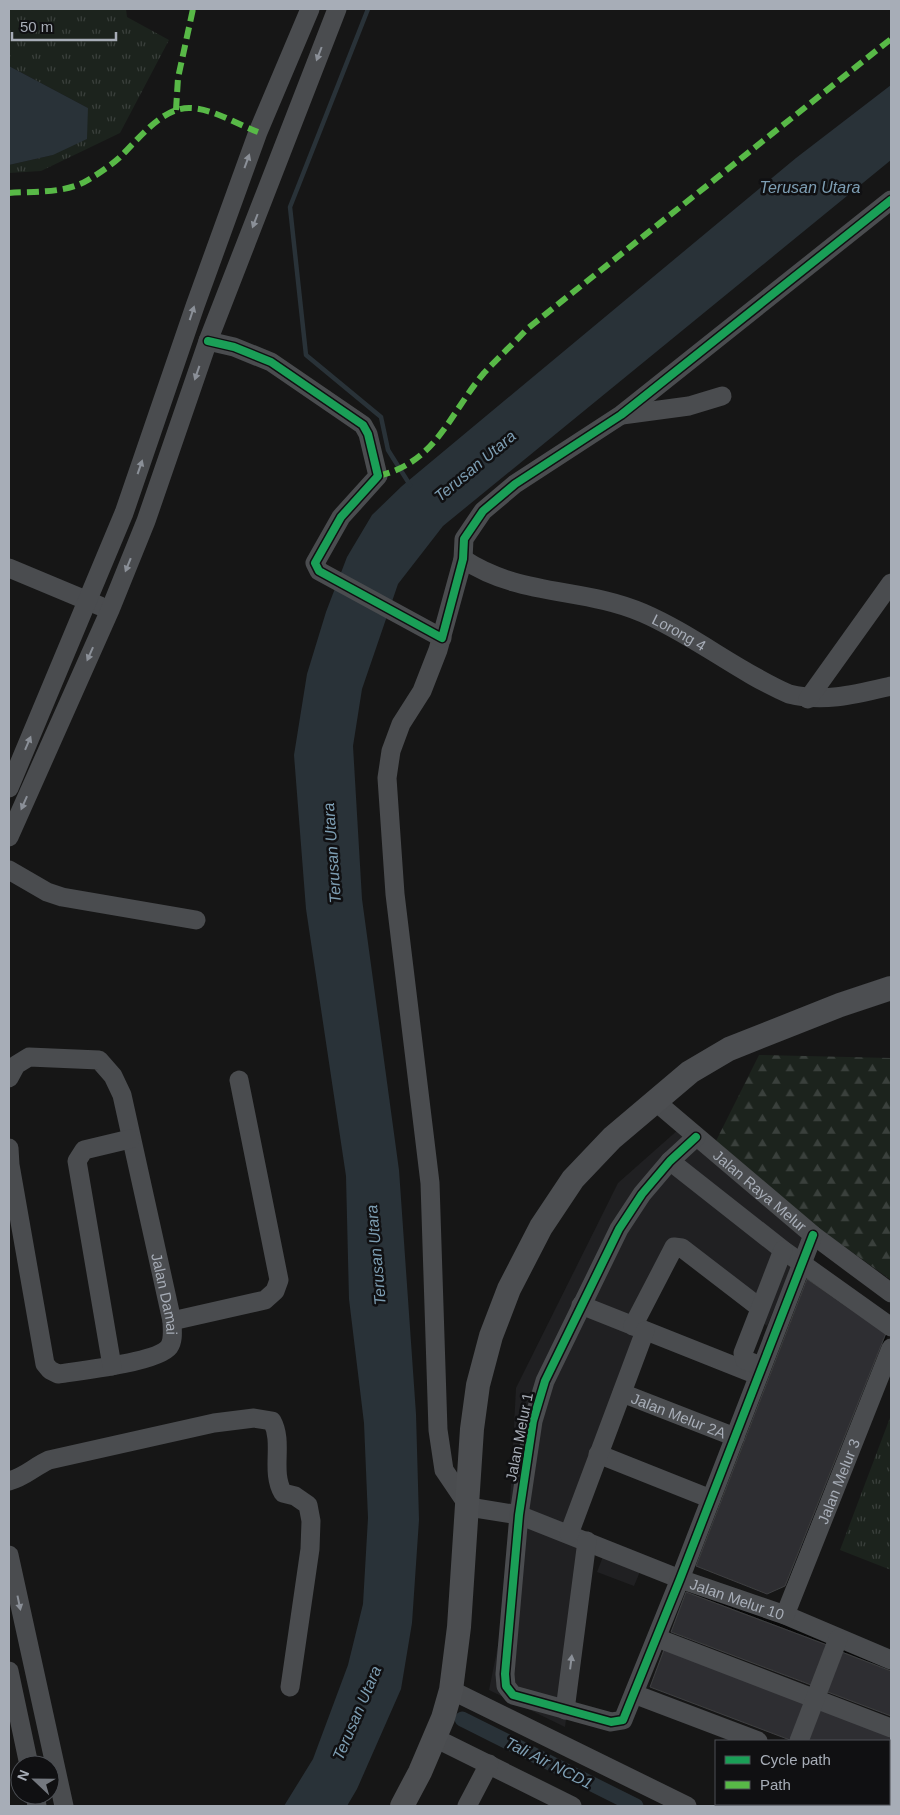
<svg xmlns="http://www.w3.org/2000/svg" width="900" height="1815" font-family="Helvetica,sans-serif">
  <defs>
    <pattern id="grass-tufts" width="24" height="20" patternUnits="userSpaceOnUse" patternTransform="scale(1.25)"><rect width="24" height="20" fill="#1c231d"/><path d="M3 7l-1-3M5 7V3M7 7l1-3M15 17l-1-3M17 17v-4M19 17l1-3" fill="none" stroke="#3a403c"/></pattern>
    <pattern id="forest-firs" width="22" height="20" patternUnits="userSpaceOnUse" patternTransform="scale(1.25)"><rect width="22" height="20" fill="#1c231d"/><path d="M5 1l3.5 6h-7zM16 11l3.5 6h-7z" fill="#3a403c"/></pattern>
    <filter id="shadow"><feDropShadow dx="3.5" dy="-3.5" stdDeviation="0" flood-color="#0009"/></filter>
  </defs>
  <rect width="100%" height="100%" fill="#161616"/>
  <!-- built -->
  <path fill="#202022" d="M688 1121 810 1222 767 1326 674 1251 639 1322 574 1528 591 1535 565 1727 489 1690 504 1616 516 1388 618 1183Z
    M604 1554 641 1569 634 1586 597 1572Z"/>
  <!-- grass -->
  <path fill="url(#grass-tufts)" d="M9 9H126L127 17 169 40 120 133 41 171 9 173V165L53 155 88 108 9 66Z
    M891 1415V1570L840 1550Z"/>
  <!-- forest -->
  <path fill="url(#forest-firs)" d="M759 1055 891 1058V1280L810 1222 715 1143Z"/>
  <!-- water -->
  <path fill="#293238" d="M9 66 88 108 87 139 53 155 9 165Z
    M891 85V160L443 526 398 584 362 689 353 746 362 899 399 1170 416 1414 419 1520 412 1623 401 1689 357 1789 347 1806H284L313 1759 348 1665 363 1604 368 1518 364 1423 349 1299 346 1176 306 909 294 755 307 674 326 612 347 557 372 515 402 486 796 158Z"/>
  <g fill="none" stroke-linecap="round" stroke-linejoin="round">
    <!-- stream -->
    <path stroke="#293238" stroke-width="4.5" d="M368 9 290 207 306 355 381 417 388 450 410 485"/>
    <!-- canal -->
    <path stroke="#293238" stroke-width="15" d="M462 1719 636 1806"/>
  </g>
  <!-- building -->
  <path fill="#2f2f30" stroke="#3e3f42" filter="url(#shadow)" d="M807 1279 886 1333 785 1586 767 1594 696 1566Z
    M686 1592 827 1645 811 1685 671 1632Z
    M665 1647 806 1701 790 1740 650 1687Z
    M839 1651 891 1671V1716L825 1691Z
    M819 1708 891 1735V1781L889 1780V1741H807Z"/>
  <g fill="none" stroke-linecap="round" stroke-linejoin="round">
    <!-- minor -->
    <g stroke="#4a4c4f" stroke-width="19">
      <path id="s1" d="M891 200 621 415 515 484 483 511 464 539 463 559 438 650 422 691 401 724 391 751 387 778 395 894 430 1183 438 1430 444 1470 469 1507 519 1515 680 1579 785 1615 891 1660"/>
      <path d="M208 341 234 347 271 362 363 425 368 434 378 476 341 517 315 563 319 571 442 638"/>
      <path d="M622 415 689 406 722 396"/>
      <path id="s2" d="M463 559C520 597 583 587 643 613 694 635 738 672 789 694 824 703 857 694 891 686"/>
      <path d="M9 568 100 606"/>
      <path d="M808 699 891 583"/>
      <path d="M9 788 124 513 195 306 258 132 310 9"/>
      <path d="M9 837 110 610 146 521 208 341 337 9"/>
      <path d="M9 870 47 892 62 897 196 920"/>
      <path id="s3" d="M9 1078 16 1065 29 1057 99 1060 113 1076 122 1095 172 1321C172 1329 174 1340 169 1347 158 1362 79 1371 58 1374L50 1370 45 1364 10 1165 9 1148"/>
      <path id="s4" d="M655 1101 813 1235 891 1293"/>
      <path d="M696 1137 670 1161 642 1194 619 1229 545 1381 533 1421 519 1515 505 1674 506 1686 513 1695 611 1722 623 1720 680 1579 813 1235"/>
      <path d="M670 1161 783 1250 891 1327"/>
      <path d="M581 1305 757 1375"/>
      <path d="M172 1321 265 1300 275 1291 279 1280 239 1080"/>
      <path d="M633 1326 674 1247 682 1248 760 1308"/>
      <path d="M112 1366 77 1161 84 1150 130 1139"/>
      <path d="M761 1366 745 1360 743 1353 783 1250"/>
      <path id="s5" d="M622 1393 735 1437"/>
      <path d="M598 1454 711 1499"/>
      <path d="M9 1481C25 1477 35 1466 49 1460L214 1423 254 1418 272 1421C284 1443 270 1471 283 1493L295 1496 308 1505 311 1521 310 1549 290 1687"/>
      <path d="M569 1534 645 1331"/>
      <path d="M9 1555 64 1806"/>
      <path id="s6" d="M785 1615 891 1348"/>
      <path d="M657 1638 891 1728"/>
      <path d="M9 1671 29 1765"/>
      <path d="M451 1690 687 1806"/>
      <path d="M634 1694 758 1741"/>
      <path d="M565 1710 587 1541"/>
      <path d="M435 1738 572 1806"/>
      <path d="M799 1741 838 1639"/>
      <path d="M889 1793 891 1794"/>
      <path d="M35 1795 37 1806"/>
      <path d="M467 1806 489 1764"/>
    </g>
    <!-- major -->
    <path stroke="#4c4e51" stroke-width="24" d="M402 1806 420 1772 443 1718 451 1690 459 1627 472 1429 478 1385 491 1336 509 1289 541 1227 573 1179 612 1138 690 1072 729 1049 840 1005 891 988"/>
    <!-- quiet -->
    <path stroke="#58b947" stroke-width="6" stroke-dasharray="12 6" stroke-linecap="butt" d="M176 110 178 78 193 9
      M9 193C34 191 65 194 88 180 98 174 110 166 119 158 138 140 161 108 189 108 212 108 236 124 258 132
      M378 476C437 462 449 414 484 373 498 358 513 344 527 329L891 39"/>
    <!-- cycleway casing -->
    <g stroke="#101012" stroke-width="11">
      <path id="cycleway" d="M208 341 234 347 271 362 363 425 368 434 378 476 341 517 315 563 319 571 442 638 463 559 464 539 483 511 515 484 621 415 891 200
        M696 1137 670 1161 642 1194 619 1229 545 1381 533 1421 519 1515 505 1674 506 1686 513 1695 611 1722 623 1720 680 1579 813 1235"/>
    </g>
    <!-- cycleway -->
    <use href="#cycleway" stroke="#1a9f57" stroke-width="8"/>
  </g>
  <!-- one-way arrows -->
  <defs><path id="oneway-solid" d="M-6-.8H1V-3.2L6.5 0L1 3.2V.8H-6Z" transform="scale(1.25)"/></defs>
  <g fill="#8b9098">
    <use href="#oneway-solid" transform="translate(319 54) rotate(111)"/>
    <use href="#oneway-solid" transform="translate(247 161) rotate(-70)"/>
    <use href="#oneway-solid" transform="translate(255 221) rotate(111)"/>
    <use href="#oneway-solid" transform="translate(192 313) rotate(-72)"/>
    <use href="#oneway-solid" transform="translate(197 373) rotate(109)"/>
    <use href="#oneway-solid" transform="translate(140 467) rotate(-71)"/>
    <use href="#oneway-solid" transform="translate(128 565) rotate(112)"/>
    <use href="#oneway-solid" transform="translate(90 654) rotate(114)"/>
    <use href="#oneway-solid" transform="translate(28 743) rotate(-67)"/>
    <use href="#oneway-solid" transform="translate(24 803) rotate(114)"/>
    <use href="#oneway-solid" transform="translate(19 1603) rotate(78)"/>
    <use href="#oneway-solid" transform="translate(571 1662) rotate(-83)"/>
  </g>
  <g text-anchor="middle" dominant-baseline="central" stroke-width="5" stroke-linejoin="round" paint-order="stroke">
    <!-- street labels -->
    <g font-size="15" fill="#a7adb7" stroke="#101012">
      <text stroke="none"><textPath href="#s2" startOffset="230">Lorong 4</textPath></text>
      <text stroke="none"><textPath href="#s4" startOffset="138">Jalan Raya Melur</textPath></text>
      <text stroke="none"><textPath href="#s3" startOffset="346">Jalan Damai</textPath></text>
      <text stroke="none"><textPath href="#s5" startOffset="61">Jalan Melur 2A</textPath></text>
      <text transform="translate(519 1437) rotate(-79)">Jalan Melur 1</text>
      <text stroke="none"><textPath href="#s6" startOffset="144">Jalan Melur 3</textPath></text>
      <text stroke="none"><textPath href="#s1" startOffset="1825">Jalan Melur 10</textPath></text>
    </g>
    <!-- water labels -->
    <g font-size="16" font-style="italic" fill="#7d9eb3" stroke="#101012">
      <text x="810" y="187">Terusan Utara</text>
      <text transform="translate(475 466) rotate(-40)">Terusan Utara</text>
      <text transform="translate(332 853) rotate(-94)">Terusan Utara</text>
      <text transform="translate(376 1255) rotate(-95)">Terusan Utara</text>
      <text transform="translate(357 1713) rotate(-67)">Terusan Utara</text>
      <text transform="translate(549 1763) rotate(27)">Tali Air NCD1</text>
    </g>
  </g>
  <!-- border -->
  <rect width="900" height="1815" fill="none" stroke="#a7adb7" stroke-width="20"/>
  <!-- legend -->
  <rect x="715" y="1740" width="175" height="65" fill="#101012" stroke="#4c4f54"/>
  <rect x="725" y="1756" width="25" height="8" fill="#1a9f57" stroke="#4c4f54"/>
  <text x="760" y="1765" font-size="15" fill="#a7adb7">Cycle path</text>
  <rect x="725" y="1781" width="25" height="8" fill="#58b947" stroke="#4c4f54"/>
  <text x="760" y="1790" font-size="15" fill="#a7adb7">Path</text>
  <!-- north arrow -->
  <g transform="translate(35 1780) rotate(292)"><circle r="24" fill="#101012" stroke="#4c4f54"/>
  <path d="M0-4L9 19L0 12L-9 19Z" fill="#74787f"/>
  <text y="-8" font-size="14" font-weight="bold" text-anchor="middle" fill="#a7adb7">N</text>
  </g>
  <!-- scale -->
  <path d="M12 32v8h104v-8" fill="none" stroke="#a7adb7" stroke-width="2.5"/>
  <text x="20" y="32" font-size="15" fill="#a7adb7" stroke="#101012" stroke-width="4" paint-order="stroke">50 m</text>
</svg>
